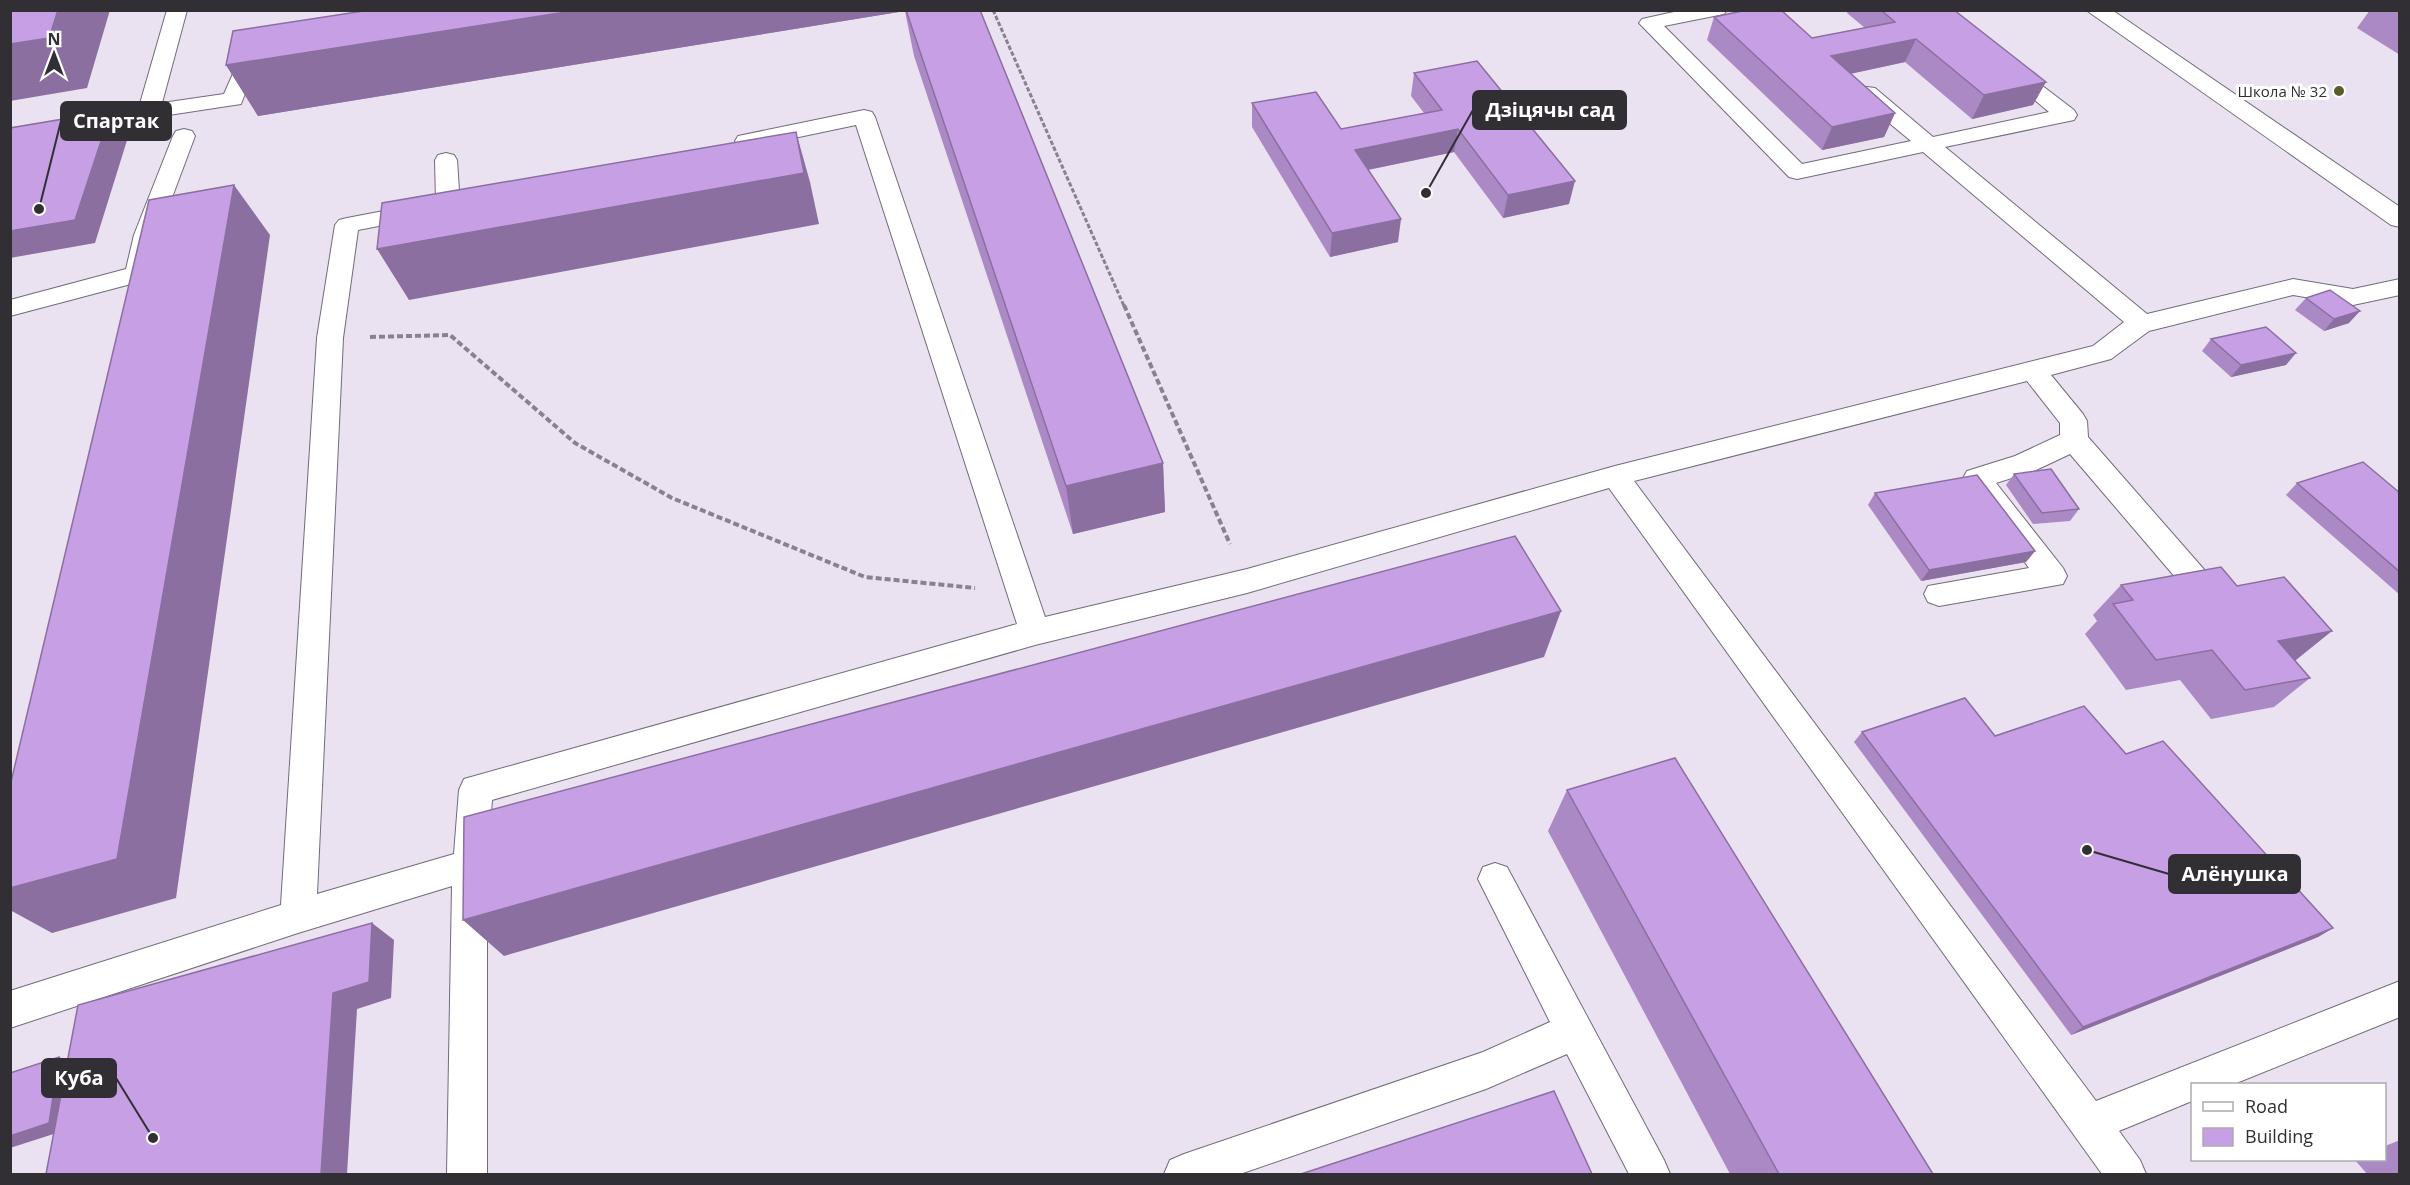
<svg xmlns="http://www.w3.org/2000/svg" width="2410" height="1185" font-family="'Open Sans',sans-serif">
  <rect width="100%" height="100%" fill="#eae1f1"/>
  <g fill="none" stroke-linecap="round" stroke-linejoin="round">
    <!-- service casing -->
    <g stroke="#736b79" stroke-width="2">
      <path id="service" d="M167 10H187L162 103 224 94 243 51 260 48 267 50 270 54 267 58 258 60 241 104 149 118 10 147V133L139 107Z
        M1683 10H1727L1724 14 1664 26 1802 164 1911 141 1859 98 1856 93 1859 88 1867 87 1875 88 1933 137 2049 112 1998 69 2001 65 2008 63 2015 65 2074 110 2077 115 2074 120 1945 147 2147 314 2293 279 2353 289 2400 279V295L2353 305 2293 295 2149 331 2111 359 2051 375 2083 414 2087 421 2088 437 2215 582 2219 590 2215 598 2204 602 2193 598 2070 454 2034 471 1996 483 2063 568 2067 576 2063 584 1939 606 1928 602 1924 594 1928 586 2029 568 1963 478 1967 471 2015 456 2060 435V423L2027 381 1634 481 2096 1101 2400 981V1017L2234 1084H2192V1101L2119 1131 2140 1160 2146 1174H2102L1609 488 1247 593 1035 645 492 800 487 865V1174H447L452 886 298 933 10 1028V991L281 905 317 338 335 225 339 220 347 218 436 201 435 160 438 155 446 153 454 155 457 160 460 206 456 211 358 230 343 338 317 894 454 854 459 790 464 779 1017 624 856 125 746 148 738 146 735 141 738 136 864 110 872 112 875 117 1045 617 1247 569 1615 466 2093 346 2124 322 1923 152 1797 179 1789 177 1639 23 1642 19Z
        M184 129 192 131 195 136 158 235 149 274 146 280 10 316V300L126 269 134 235 173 136 176 131Z
        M1495 863 1507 867 1664 1160 1670 1174H1629L1567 1054 1486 1089 1240 1174H1164L1170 1160 1184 1154 1483 1052 1550 1022 1478 879 1483 867Z"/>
    </g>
    <!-- minor casing -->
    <g stroke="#736b79" stroke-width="2">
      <path id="minor" d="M2086 10H2112L2400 207V227L2391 225Z"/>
    </g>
    <!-- path-far1 -->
    <path stroke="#88828d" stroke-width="3" stroke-dasharray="4.5 2" stroke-linecap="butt" d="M993 10 1124 306"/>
    <!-- path -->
    <path stroke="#88828d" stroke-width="4" stroke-dasharray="6 3" stroke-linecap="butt" d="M1124 305 1230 544
      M370 337 450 335 575 443 672 498 865 577 975 588"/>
    <!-- service -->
    <use href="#service" fill="#fff" fill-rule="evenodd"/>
    <!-- minor -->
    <use href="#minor" fill="#fff" fill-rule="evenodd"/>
  </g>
  <!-- wall -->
  <path fill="#ab89c5" d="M370 10H980L1163 463 1165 512 1073 534 914 56 905 11 258 116 226 65Z
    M1848 10H1954L2033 105 1972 119 1905 62 1850 74 1895 113 1884 137 1822 150 1707 40 1714 17 1812 38 1865 28 1847 13Z
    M2370 10H2400V55L2357 28Z
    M1414 73 1569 204 1503 218 1454 152 1368 170 1398 242 1330 257 1252 127V103L1341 129 1424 113 1411 96Z
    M2306 298 2349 323 2324 331 2295 310Z
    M2211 339 2286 365 2231 377 2202 351Z
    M2014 474 2079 509 2070 521 2033 524 2006 485Z
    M2297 483 2400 493V595L2286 495Z
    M1875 493 2035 551 2026 562 1921 581 1868 505Z
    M2121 585 2296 660 2295 661 2310 678 2274 707 2211 719 2180 680 2126 690 2085 634 2097 621 2093 615Z
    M1862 732 1995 736 2126 754 2333 928 2318 937 2071 1035 1854 742Z
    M1567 790 1933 1174H1730L1548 831Z
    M2400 1140V1174H2367L2355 1160H2385V1146Z"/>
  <!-- shaded-wall -->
  <path fill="#8b6fa0" d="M58 10H110L87 88 10 101V44Z
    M579 10 905 11 258 116 226 65Z
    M1916 39 1905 62 1821 80 1831 56Z
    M2046 82 2033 105 1972 119 1984 95Z
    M111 111 129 134 95 243 10 258V231Z
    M1895 113 1884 137 1822 150 1832 127Z
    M1458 129 1454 152 1352 173 1355 150Z
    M796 132 810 182 819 224 409 300 377 249Z
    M1575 181 1569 204 1503 218 1508 195Z
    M234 185 270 235 176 898 52 933 10 910V888Z
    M1401 219 1398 242 1330 257 1332 233Z
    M2360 311 2349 323 2324 331 2334 319Z
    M2296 353 2286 365 2231 377 2241 365Z
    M1163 463 1165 512 1073 534 1066 486Z
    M2035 551 2026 562 1921 581 1929 570Z
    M1561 611 1544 657 504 956 463 920Z
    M2332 631 2296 660 2244 670 2278 641Z
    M372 923 394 940 391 998 357 1009 347 1174H321L333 993Z
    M2333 928 2318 937 2071 1035 2083 1027Z
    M59 1057 76 1064 66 1130 10 1148V1136Z"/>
  <!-- building -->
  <path fill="#c79fe5" stroke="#8b6fa0" stroke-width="1.5" d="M10 10H58L49 38 10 44Z
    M370 10H579L226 65 233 31Z
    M906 10H980L1163 463 1066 486Z
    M1747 10H1781L1812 38 1895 22 1881 10H1954L2046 82 1984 95 1916 39 1831 56 1895 113 1832 127 1714 17Z
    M1477 61 1575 181 1508 195 1458 129 1355 150 1401 219 1332 233 1252 103 1316 92 1341 129 1442 110 1414 73Z
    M111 111 75 220 10 231V128Z
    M796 132 804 173 377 249 382 203Z
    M234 185 117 859 10 888V786L149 200Z
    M2330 290 2360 311 2334 319 2306 298Z
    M2266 327 2296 353 2241 365 2211 339Z
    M2363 462 2400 493V572L2297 483Z
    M2051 469 2079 509 2042 513 2014 474Z
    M1977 475 2035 551 1929 570 1875 493Z
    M1515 536 1561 611 463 920 464 817Z
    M2221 567 2237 586 2284 577 2332 631 2278 641 2310 678 2245 690 2212 650 2156 660 2113 604 2133 600 2121 585Z
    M1965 698 1995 736 2084 706 2126 754 2163 741 2333 928 2083 1027 1862 732Z
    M1675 758 1933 1174H1779L1567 790Z
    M372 923 369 982 333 993 321 1174H46L78 1005Z
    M59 1057 49 1123 10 1136V1073Z
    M1554 1091 1592 1174H1301Z"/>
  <!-- markers -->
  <circle fill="#5b5e2c" stroke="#fff" stroke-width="2" cx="2339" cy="91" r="6"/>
  <g text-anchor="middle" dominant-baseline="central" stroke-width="6" stroke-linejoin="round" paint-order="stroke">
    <!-- far-poi labels -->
    <g font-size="15" fill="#312e34" stroke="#fff" text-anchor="end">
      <text x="2327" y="91">Школа № 32</text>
    </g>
  </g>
  <!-- callouts -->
  <path fill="none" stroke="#312e34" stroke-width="2" d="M1426 193L1473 110M39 209L61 121M2087 850L2169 874M153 1138L116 1078"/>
  <g fill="#312e34" stroke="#fff" stroke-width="2">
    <circle cx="1426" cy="193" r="6"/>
    <circle cx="39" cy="209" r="6"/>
    <circle cx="2087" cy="850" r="6"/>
    <circle cx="153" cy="1138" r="6"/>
  </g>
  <g fill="#312e34" stroke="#312e34" stroke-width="2">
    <rect x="1473" y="91" width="153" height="38" rx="6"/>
    <rect x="61" y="102" width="110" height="38" rx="6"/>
    <rect x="2169" y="855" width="131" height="38" rx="6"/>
    <rect x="42" y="1059" width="74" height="38" rx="6"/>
  </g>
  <g font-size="20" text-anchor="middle" font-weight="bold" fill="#fff">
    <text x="1550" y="117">Дзіцячы сад</text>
    <text x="116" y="128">Спартак</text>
    <text x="2235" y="881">Алёнушка</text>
    <text x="79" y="1085">Куба</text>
  </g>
  <!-- border -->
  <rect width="2410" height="1185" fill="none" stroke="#312e34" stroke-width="24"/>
  <!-- legend -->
  <rect x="2191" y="1083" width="195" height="78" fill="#ffffff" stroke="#adabae" stroke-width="1.5"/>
  <rect x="2203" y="1102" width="30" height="9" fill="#ffffff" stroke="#adabae" stroke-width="1.5"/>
  <text x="2245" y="1113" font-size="18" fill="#312e34">Road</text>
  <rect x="2203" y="1128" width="30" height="18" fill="#c79fe5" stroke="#adabae" stroke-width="1.5"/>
  <text x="2245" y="1143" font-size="18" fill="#312e34">Building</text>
  <!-- north arrow -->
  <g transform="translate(54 54)" stroke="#ffffff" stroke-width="4.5" paint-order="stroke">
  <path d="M0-4.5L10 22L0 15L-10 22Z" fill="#312e34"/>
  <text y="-9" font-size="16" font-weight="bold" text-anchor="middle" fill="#312e34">N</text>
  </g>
</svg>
